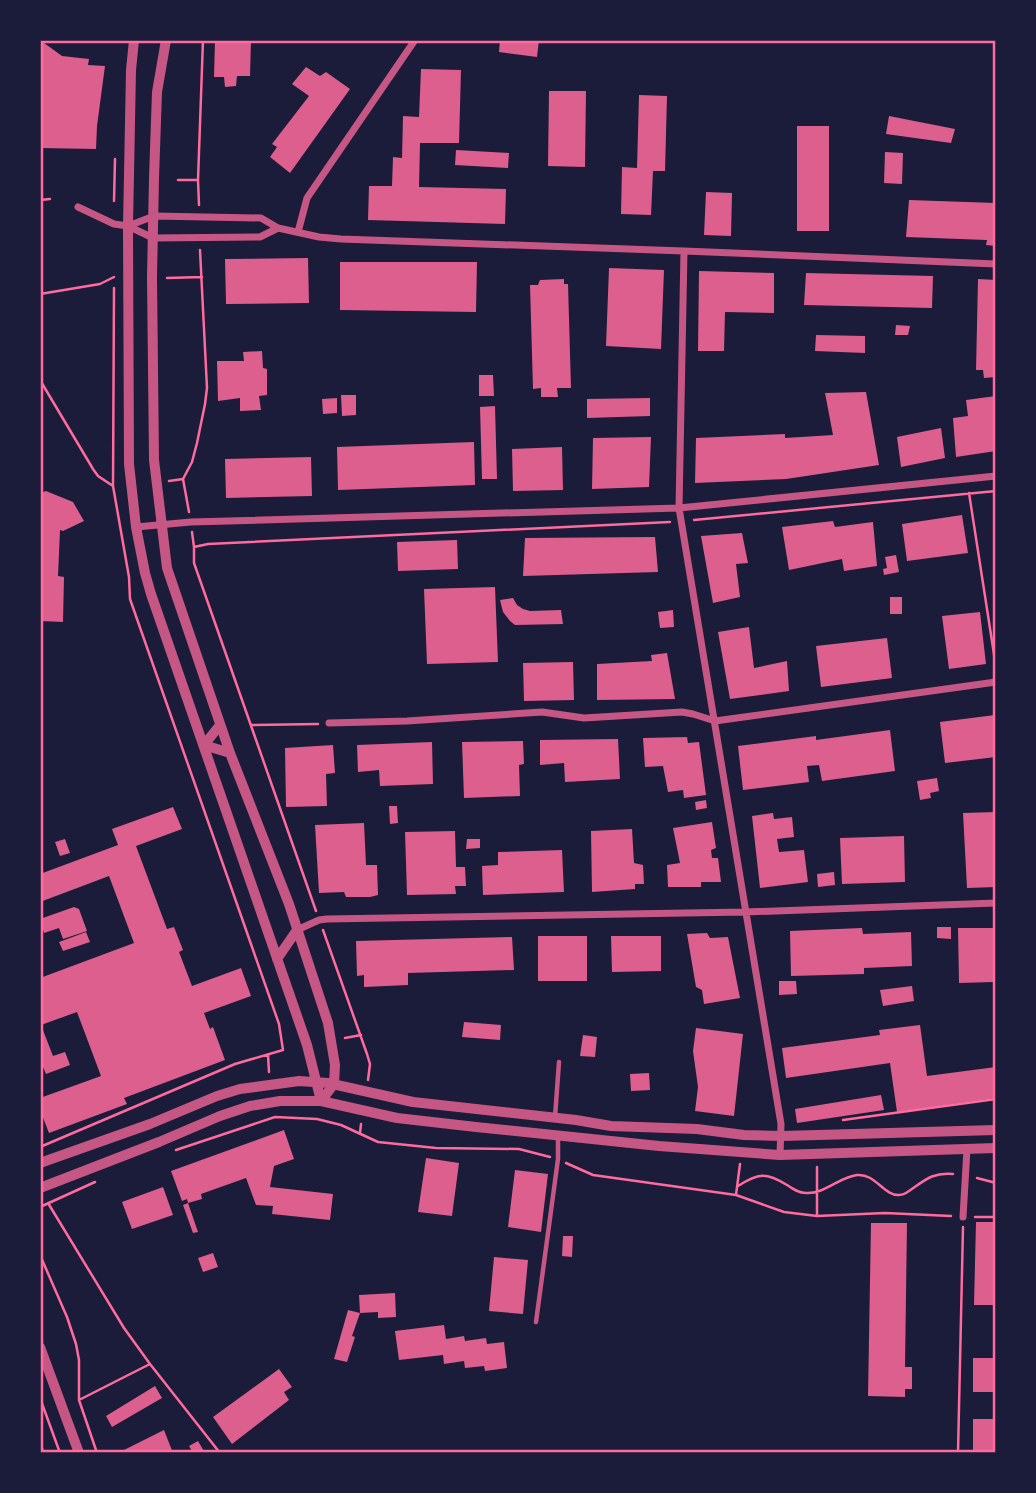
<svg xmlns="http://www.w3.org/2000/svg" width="1036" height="1493" font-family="Commissioner,sans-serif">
  <rect width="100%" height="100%" fill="#1b1b3a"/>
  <!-- building -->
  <path fill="#dd5f8e" d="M40 40 62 56 89 59 88 65 105 66 97 126 96 149 40 148Z
    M215 40H251L250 76H237L236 86 225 87 224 77H214Z
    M500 40H539L537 57 499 52Z
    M306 67 320 76 326 72 350 89 290 173 270 157 277 147 272 144 309 96 292 84Z
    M421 69 461 70 459 143H420L419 187 506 189 505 224 368 220 369 186H392L393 157 402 158 403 116 419 117Z
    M549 91H586L585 167 548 166Z
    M639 95 667 96 665 171H653L651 215 621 214 622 167 637 168Z
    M889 116 955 129 951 143 886 134Z
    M797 126H829V231H797Z
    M456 150 509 153 508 168 455 165Z
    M885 152 903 153 902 184 884 183Z
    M706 192 732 193 731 236 704 235Z
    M909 200 996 203V246L986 245 987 240 906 237Z
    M308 258 309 303 226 304 225 259Z
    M340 262H477L476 312 340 310Z
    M609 268 664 270 661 349 606 346Z
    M699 271 774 273V313L725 312 724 351H698Z
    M806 273 933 276 932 308 804 305Z
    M564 279V284H568L571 388H557L558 397H541V388L533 389 530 285H538L540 280Z
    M978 279 996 280V377L984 378 983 370H976Z
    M896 325 910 326 908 335H895Z
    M816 335 865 336V353L815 351Z
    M262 351 263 368 267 369V395L259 396 261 410 240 411V398L218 401 217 361H244L243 352Z
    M479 375H493L494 396H479Z
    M866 392 879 465 786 479 695 483 696 438 785 434V438L833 435 825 393Z
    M341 395H356V415L342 416Z
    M996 396V451L956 457 953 418 968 416 966 400Z
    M337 398V413L323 414 322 399Z
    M650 398V416L587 418V399Z
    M495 406 497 479H482L480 407Z
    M941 428 945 458 901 467 897 437Z
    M651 437 649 487 592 489 593 438Z
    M474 442 475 485 338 490 337 447Z
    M562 447 563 490 513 491 512 449Z
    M311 457 312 496 226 498 225 459Z
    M46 491 73 502 84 521 63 531 60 530 58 576 64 577 63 622 40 621V493Z
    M962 515 968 553 907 561 902 524Z
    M833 521 835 527 873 522 877 566 844 571 842 559 789 570 782 527Z
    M742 533 748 563 736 564 740 597 713 603 701 536Z
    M655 537 658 572 523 576 525 538Z
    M457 540 458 569 398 571 397 542Z
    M896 555 899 572 884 575 883 569 887 568 885 557Z
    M495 587 498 662 427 664 424 589Z
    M890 597H902V614H890Z
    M513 598 517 605 523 609 530 611 561 610 563 624 515 625 510 621 503 612 500 600Z
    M673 610 674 627 660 628 658 612Z
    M980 612 986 664 949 669 942 616Z
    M749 627 754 668 787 661 789 691 730 699 718 632Z
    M887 638 892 678 821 687 816 646Z
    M667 653 675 699 597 700V664L652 661 651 655Z
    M573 662 574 700 524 701 523 663Z
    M995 715 996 757 945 763 940 722Z
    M890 730 895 771 822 781 819 765 807 766 809 782 743 790 738 746 816 736V740Z
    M687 737 688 743 699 742 706 795 684 798 683 790 668 792 663 766 645 767 643 738Z
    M618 739 620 779 565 782 564 763 540 765V740Z
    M523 741 524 764 519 765 520 796 464 798 462 742Z
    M432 742 433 784 380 786 379 770 358 772 357 745Z
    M333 745 335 773 326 774 327 806 286 807 285 748Z
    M937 778 939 791 930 793 931 798 920 800 917 781Z
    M706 800 707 808 696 810 695 802Z
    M389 806H397L398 823 390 824Z
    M173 807 182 829 136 846 167 929 174 927 183 950 179 952 192 986 241 968 251 996 204 1013 210 1029 213 1027 225 1060 124 1098 127 1104 49 1133 40 1110V1098L101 1076 77 1012 41 1025 53 1056 65 1052 70 1065 46 1074 40 1060V978L134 943 109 876 40 902V874L118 845 112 829Z
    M996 812V887L967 888 963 813Z
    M773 813 774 819 792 817 794 837 777 839 779 852 804 850 808 882 760 888 752 816Z
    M712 822 716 848 711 850 712 858H718L721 882H701V887H668L667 865 680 863 673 828Z
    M364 823 366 865H377L378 895 370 897H346L344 892 319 893 315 825Z
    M632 829 634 863 643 865 644 884H635V889L592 892 591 831Z
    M455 831 456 867H465L466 886H455L456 894 407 895 405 832Z
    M904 836 905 882 842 884 840 838Z
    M65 839 70 853 60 856 55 842Z
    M467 839H480V848L466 849Z
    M562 850 564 892 483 895 482 866 498 865V852Z
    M834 872 835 885 818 887 817 874Z
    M74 907 79 909 87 931 63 939 59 928 44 933 40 919Z
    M937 927H951V939L937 938Z
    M862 928 863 934 911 932 912 966 864 968V974L791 976 790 931Z
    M958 928H996L994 982 959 983Z
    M86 932 90 942 63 951 59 942Z
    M707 933 710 938 728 937 740 998 704 1004 702 990 696 987 687 934Z
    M538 936H587V981H538Z
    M611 936H661V971L612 972Z
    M512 937 514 970 408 973V985L364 987V975L357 976 356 941Z
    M779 981H796L797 994 779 995Z
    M912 986 914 1001 883 1006 880 990Z
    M464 1022 501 1025 500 1040 462 1037Z
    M920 1025 927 1076 996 1067V1098L897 1112 890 1063 786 1078 782 1048 880 1035 879 1030Z
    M696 1028 743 1034 734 1116 695 1111 698 1087 693 1051Z
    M583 1035 597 1037 595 1057 580 1056Z
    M649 1073 650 1090 631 1091 630 1074Z
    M881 1095 884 1110 797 1123 795 1109Z
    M284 1130 294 1159 274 1166 270 1187 333 1194 330 1220 272 1214 273 1206 256 1205 246 1178 201 1194 202 1199 188 1203 198 1232 193 1233 183 1205 188 1203 187 1199 182 1201 171 1171Z
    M426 1158 459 1163 452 1216 418 1212Z
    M515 1170 548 1174 541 1232 508 1227Z
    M163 1187 173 1215 132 1229 122 1202Z
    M976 1222H996V1305H974Z
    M871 1223H907L905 1367H912V1389H905V1397L868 1396Z
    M563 1236H573L572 1257 562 1256Z
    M213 1253 218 1267 203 1272 198 1258Z
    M494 1257 528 1260 523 1314 489 1311Z
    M395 1293 396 1317 378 1318V1312L360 1313 359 1295Z
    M348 1310 360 1313 352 1336 355 1337 347 1362 334 1359Z
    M444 1325 446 1339 464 1336 465 1341 486 1338 487 1344 504 1342 507 1368 485 1371 484 1366 465 1368 464 1361 444 1364 443 1355 399 1360 395 1331Z
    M973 1358H996V1392H973Z
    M279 1369 292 1387 284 1392 289 1400 232 1444 213 1417Z
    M155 1386 162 1398 112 1427 106 1416Z
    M973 1419H996V1453H973Z
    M164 1430 173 1453H123L122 1451Z
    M198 1441 205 1453H193L189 1446Z"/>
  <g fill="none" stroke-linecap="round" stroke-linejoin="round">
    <!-- path -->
    <path stroke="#ff6b9d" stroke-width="2.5" d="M178 180H198
      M40 200 50 199
      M114 201 115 159
      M199 205 198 180 203 40
      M167 278 202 277
      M40 294 100 284 114 277
      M40 380 93 469 98 476 113 486
      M169 481 183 479
      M969 493 996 667
      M189 512 183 479 192 462 197 443 205 404 207 388 200 250
      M694 520 996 491
      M192 532 194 547V563L316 911
      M194 547 208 544 670 522
      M252 725 318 724
      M323 930 367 1054 370 1064 368 1080
      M345 1038 361 1035
      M268 1055 269 1072
      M843 1120 996 1099
      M360 1133 361 1124
      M40 1147 235 1064 283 1050 279 1024 130 599 129 577 113 486 114 288
      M176 1150 275 1117 317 1119 341 1125 378 1142 436 1148 519 1149 550 1157
      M566 1163 593 1175 736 1195 784 1212 817 1216 885 1213 951 1216
      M817 1167V1216
      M977 1178 996 1183
      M738 1186C758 1173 766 1172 787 1185 793 1189 799 1193 806 1193 825 1194 839 1177 857 1175 875 1173 884 1196 899 1195 905 1195 904 1194 909 1191 925 1180 933 1172 953 1174
      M736 1195 740 1164
      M48 1203 124 1328 150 1364 220 1453
      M40 1207 95 1182
      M975 1217H996
      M40 1255 67 1317 76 1344 79 1360V1400L97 1453
      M40 1398 60 1453
      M79 1400 150 1364
      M958 1453 963 1227"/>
    <!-- service -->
    <path stroke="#c65784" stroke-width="4.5" d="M555 1117 559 1062
      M536 1322 558 1159V1136"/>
    <!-- minor -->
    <path stroke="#c65784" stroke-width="7" d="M78 207 114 224 128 226 153 238 260 237 278 228
      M128 226 154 216 261 218 278 228 319 237 341 239 684 251 996 264
      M298 232 307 198 415 40
      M684 251 679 508 781 1124 780 1155
      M136 527 191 522 679 508 996 476
      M329 723 407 721 542 712 584 718 682 712 693 714 715 721 996 682
      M297 930 319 920 327 919 745 912 996 903
      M963 1217 967 1149"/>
    <!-- tertiary -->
    <path stroke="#c65784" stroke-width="10" d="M134 40 131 70 128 226 129 464 136 527 145 573 151 594 307 1045 321 1101
      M166 40 157 92 154 178 152 277 154 460 167 568 230 753 289 904 328 1023 335 1065 334 1084 321 1101
      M204 745 230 753
      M204 745 220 725
      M277 959 297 930
      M40 1163 150 1124 217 1096 240 1089 299 1081 328 1083 413 1102 576 1120 611 1126 697 1129 744 1135 782 1136 996 1130
      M40 1188 159 1142 220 1116 250 1106 280 1101H321L397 1118 476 1127 659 1146 780 1155 996 1148
      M40 1347 79 1453"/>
    <!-- rail -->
    <path stroke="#a44b75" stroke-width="5" d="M40 1447 43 1453"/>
  </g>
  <!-- border -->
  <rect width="1036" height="1493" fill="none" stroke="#1b1b3a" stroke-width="84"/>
  <rect x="42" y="42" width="952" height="1409" fill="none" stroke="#ff6b9d" stroke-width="2.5"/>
</svg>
